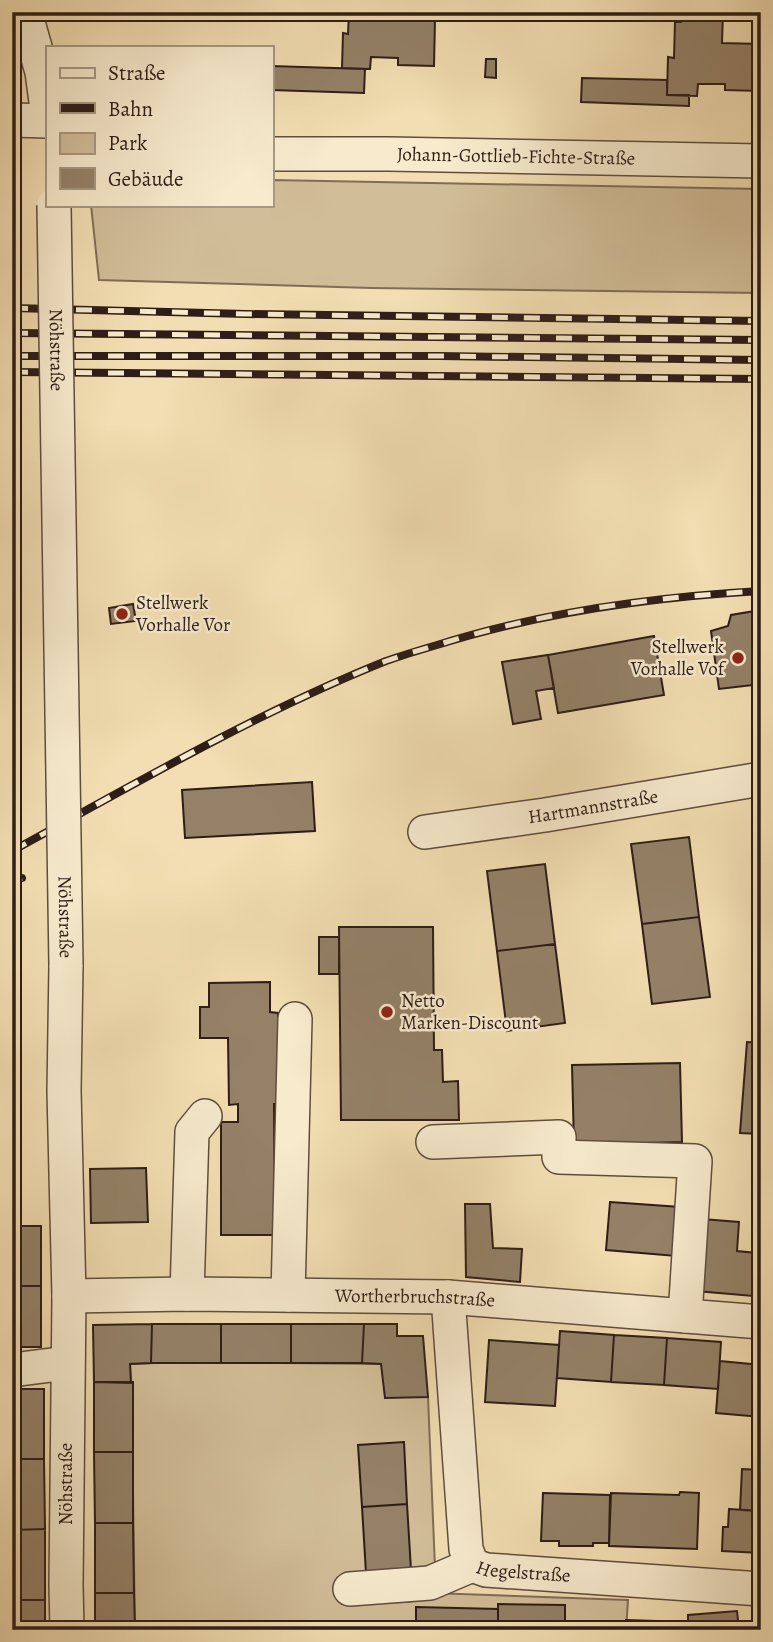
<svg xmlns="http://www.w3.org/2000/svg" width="773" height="1642" font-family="Alegreya,serif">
  <rect width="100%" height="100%" fill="#f2deb2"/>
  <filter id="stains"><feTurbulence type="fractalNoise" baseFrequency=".00286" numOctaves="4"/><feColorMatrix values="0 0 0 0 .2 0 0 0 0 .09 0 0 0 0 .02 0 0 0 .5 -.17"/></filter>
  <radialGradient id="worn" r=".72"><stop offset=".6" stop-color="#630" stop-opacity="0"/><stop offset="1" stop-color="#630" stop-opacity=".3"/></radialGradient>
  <!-- green -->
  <path fill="#d1bd98" stroke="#806d58" stroke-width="2" d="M271 180 761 189V293L371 288 99 280 91 205H271Z
    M179 1362 381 1364 428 1397 435 1568 351 1603 409 1602 432 1593 628 1600 626 1630H135L133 1491V1383H131L130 1364Z"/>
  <!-- building -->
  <path fill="#948168" stroke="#2e1d17" stroke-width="2" d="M349 12H396L395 18 435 19 434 66 398 65V58L371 57 370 69 342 68 343 33 348 34Z
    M681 12H723L722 43 761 44V91L725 90V84H698L697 96 667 95 668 57 674 58 675 22H681Z
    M486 59H496V78L485 77Z
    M271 66 365 69 364 93 271 90Z
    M582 78 667 80V95H689V106L581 102Z
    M133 604 136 621 111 624 109 608Z
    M761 610V684L719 689 711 631 728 626 731 615Z
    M654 636 664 695 558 713 548 655Z
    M548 655 554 688 536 691 541 719 513 724 502 662Z
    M312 782 315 831 185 838 182 790Z
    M689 837 699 917 642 924 631 844Z
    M545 864 555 944 497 951 487 871Z
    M699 917 710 997 652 1004 642 924Z
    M339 927H433L434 1050H442L443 1082 458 1081 459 1120H341Z
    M319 937H339V974H319Z
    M555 944 565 1023 507 1031 497 951Z
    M270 982V1012L278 1013 279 1033 286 1104H274L275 1235H221V1122H238V1104L229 1105 228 1038H200V1007H209V983Z
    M747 1042 761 1043V1134L740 1133Z
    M680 1063 682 1142 574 1145 572 1065Z
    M146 1168 148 1222 91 1223 90 1169Z
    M610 1202 680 1207 676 1256 606 1250Z
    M465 1204H490L493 1248 522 1249 520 1282 466 1277Z
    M702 1219 739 1222 737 1251 757 1253 753 1296 696 1291Z
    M12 1226H41V1286H12Z
    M12 1286H41V1347H12Z
    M152 1324 151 1363 130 1364 131 1383 94 1382 93 1325Z
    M152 1324H221V1363H151Z
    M221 1324H291V1363H221Z
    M291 1324H364L362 1363H291Z
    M364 1324H397V1336H423L428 1397 385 1398 381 1364 362 1363Z
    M560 1331 614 1335 611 1382 557 1378Z
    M614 1335 667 1338 664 1385 611 1382Z
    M667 1338 721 1342 718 1389 664 1385Z
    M489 1340 559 1345 555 1406 485 1402Z
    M720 1361 761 1365V1417L716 1413Z
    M94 1382H133V1452H94Z
    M12 1389H44V1459H12Z
    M404 1442 407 1504 362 1507 358 1445Z
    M94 1452H133V1523H95Z
    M12 1459H44L45 1529 12 1530Z
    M742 1469 761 1470V1511L740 1510Z
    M680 1492 699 1493 697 1549 609 1546 611 1493 679 1495Z
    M543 1493 610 1495 609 1543H593V1546H559V1541H541Z
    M407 1504 411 1570 366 1573 362 1507Z
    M729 1509 761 1511V1553L722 1551 723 1527H728Z
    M95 1523H133L134 1593H95Z
    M45 1529V1600H12V1530Z
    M95 1593H134L135 1630H95Z
    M12 1600H45V1630H12Z
    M498 1604 565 1605V1630H498Z
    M416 1607 498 1609V1630H416Z
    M737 1611 739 1630H688V1615Z
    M626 1620 688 1622V1630H626Z"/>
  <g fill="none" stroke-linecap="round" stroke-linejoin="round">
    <!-- minor casing -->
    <g stroke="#5f4d3e" stroke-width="36">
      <g id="minor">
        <path d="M25 12 42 72 47 109"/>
        <path d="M12 120 47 121"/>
        <path id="s1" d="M271 154H388L761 161"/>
        <path id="s2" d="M425 832 545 815 761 779"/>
        <path d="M66 965 64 1091 69 1296 66 1585 67 1630"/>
        <path d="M433 1142 559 1137V1157L695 1161 685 1316"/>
        <path d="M187 1294 192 1132 205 1116"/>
        <path d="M288 1295 295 1019"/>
        <path id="s3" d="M69 1296 187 1294 448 1297 761 1322"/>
        <path id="s4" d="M448 1297 466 1549 472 1565 486 1570 761 1589"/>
        <path d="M12 1370 67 1363"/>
        <path d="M350 1589 430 1583 472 1565"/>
      </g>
    </g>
    <!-- minor -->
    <use href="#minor" stroke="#f7eacd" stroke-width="33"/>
    <!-- rail casing -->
    <g stroke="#2e1d17" stroke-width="8">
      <path id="rail" d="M12 308 246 314 761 321
        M12 333 761 340
        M12 356H438L761 360
        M12 372 761 379
        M12 851C135 784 256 713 386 661 403 655 420 650 437 645 542 612 651 597 761 591
        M12 881 22 878"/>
    </g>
    <!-- rail -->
    <use href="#rail" stroke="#f7eacd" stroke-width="5" stroke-dasharray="16" stroke-linecap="butt"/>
    <!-- minor-bridge casing -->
    <g stroke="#5f4d3e" stroke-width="36" stroke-linecap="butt">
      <g id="minor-bridge">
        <path id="s5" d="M54 205 66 965"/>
      </g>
    </g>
    <!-- minor-bridge -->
    <use href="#minor-bridge" stroke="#f7eacd" stroke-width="33"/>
  </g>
  <!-- markers -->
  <g fill="#8f2418" stroke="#f7eacd" stroke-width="2.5">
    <circle cx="122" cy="614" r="7"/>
    <circle cx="738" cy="658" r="7"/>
    <circle cx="387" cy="1012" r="7"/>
  </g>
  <g text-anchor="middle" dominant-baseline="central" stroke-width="5" stroke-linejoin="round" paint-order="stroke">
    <!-- street labels -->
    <g font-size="19" fill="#2e1d17" stroke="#f7eacd">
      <text stroke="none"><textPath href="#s1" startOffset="245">Johann-Gottlieb-Fichte-Straße</textPath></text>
      <text stroke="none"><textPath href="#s5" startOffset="145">Nöhstraße</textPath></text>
      <text stroke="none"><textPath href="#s2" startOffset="170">Hartmannstraße</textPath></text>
      <text stroke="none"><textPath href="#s5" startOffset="712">Nöhstraße</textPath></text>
      <text stroke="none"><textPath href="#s3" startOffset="346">Wortherbruchstraße</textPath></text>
      <text transform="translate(66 1484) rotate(-90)">Nöhstraße</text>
      <text stroke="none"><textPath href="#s4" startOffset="322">Hegelstraße</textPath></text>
    </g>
    <!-- poi labels -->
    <g font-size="19" fill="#2e1d17" stroke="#f7eacd" text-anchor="start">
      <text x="136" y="603">Stellwerk<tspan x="136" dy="22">Vorhalle Vor</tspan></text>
      <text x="724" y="647" text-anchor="end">Stellwerk<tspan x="724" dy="22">Vorhalle Vof</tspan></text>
      <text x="401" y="1001">Netto<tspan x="401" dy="22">Marken-Discount</tspan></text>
    </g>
  </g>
  <!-- margin -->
  <rect width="773" height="1642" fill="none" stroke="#f2deb2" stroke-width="42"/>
  <rect x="14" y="14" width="745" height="1614" fill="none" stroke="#2e1d17" stroke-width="3.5"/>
  <rect x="21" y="21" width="731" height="1600" fill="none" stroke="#2e1d17" stroke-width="2"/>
  <!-- legend -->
  <rect x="46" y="46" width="228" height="161" fill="#f7eacd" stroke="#a79884" stroke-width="2"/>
  <rect x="60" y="68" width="35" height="10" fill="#f7eacd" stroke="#a79884" stroke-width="2"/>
  <text x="108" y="80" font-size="21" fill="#2e1d17">Straße</text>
  <rect x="60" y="103" width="35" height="10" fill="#2e1d17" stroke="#a79884" stroke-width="2"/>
  <text x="108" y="116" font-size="21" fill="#2e1d17">Bahn</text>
  <rect x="60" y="133" width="35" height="21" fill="#d1bd98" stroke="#a79884" stroke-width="2"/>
  <text x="108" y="150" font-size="21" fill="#2e1d17">Park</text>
  <rect x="60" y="168" width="35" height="21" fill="#948168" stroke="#a79884" stroke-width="2"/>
  <text x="108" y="186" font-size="21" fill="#2e1d17">Gebäude</text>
  <rect width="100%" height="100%" filter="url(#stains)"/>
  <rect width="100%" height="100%" fill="url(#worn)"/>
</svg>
